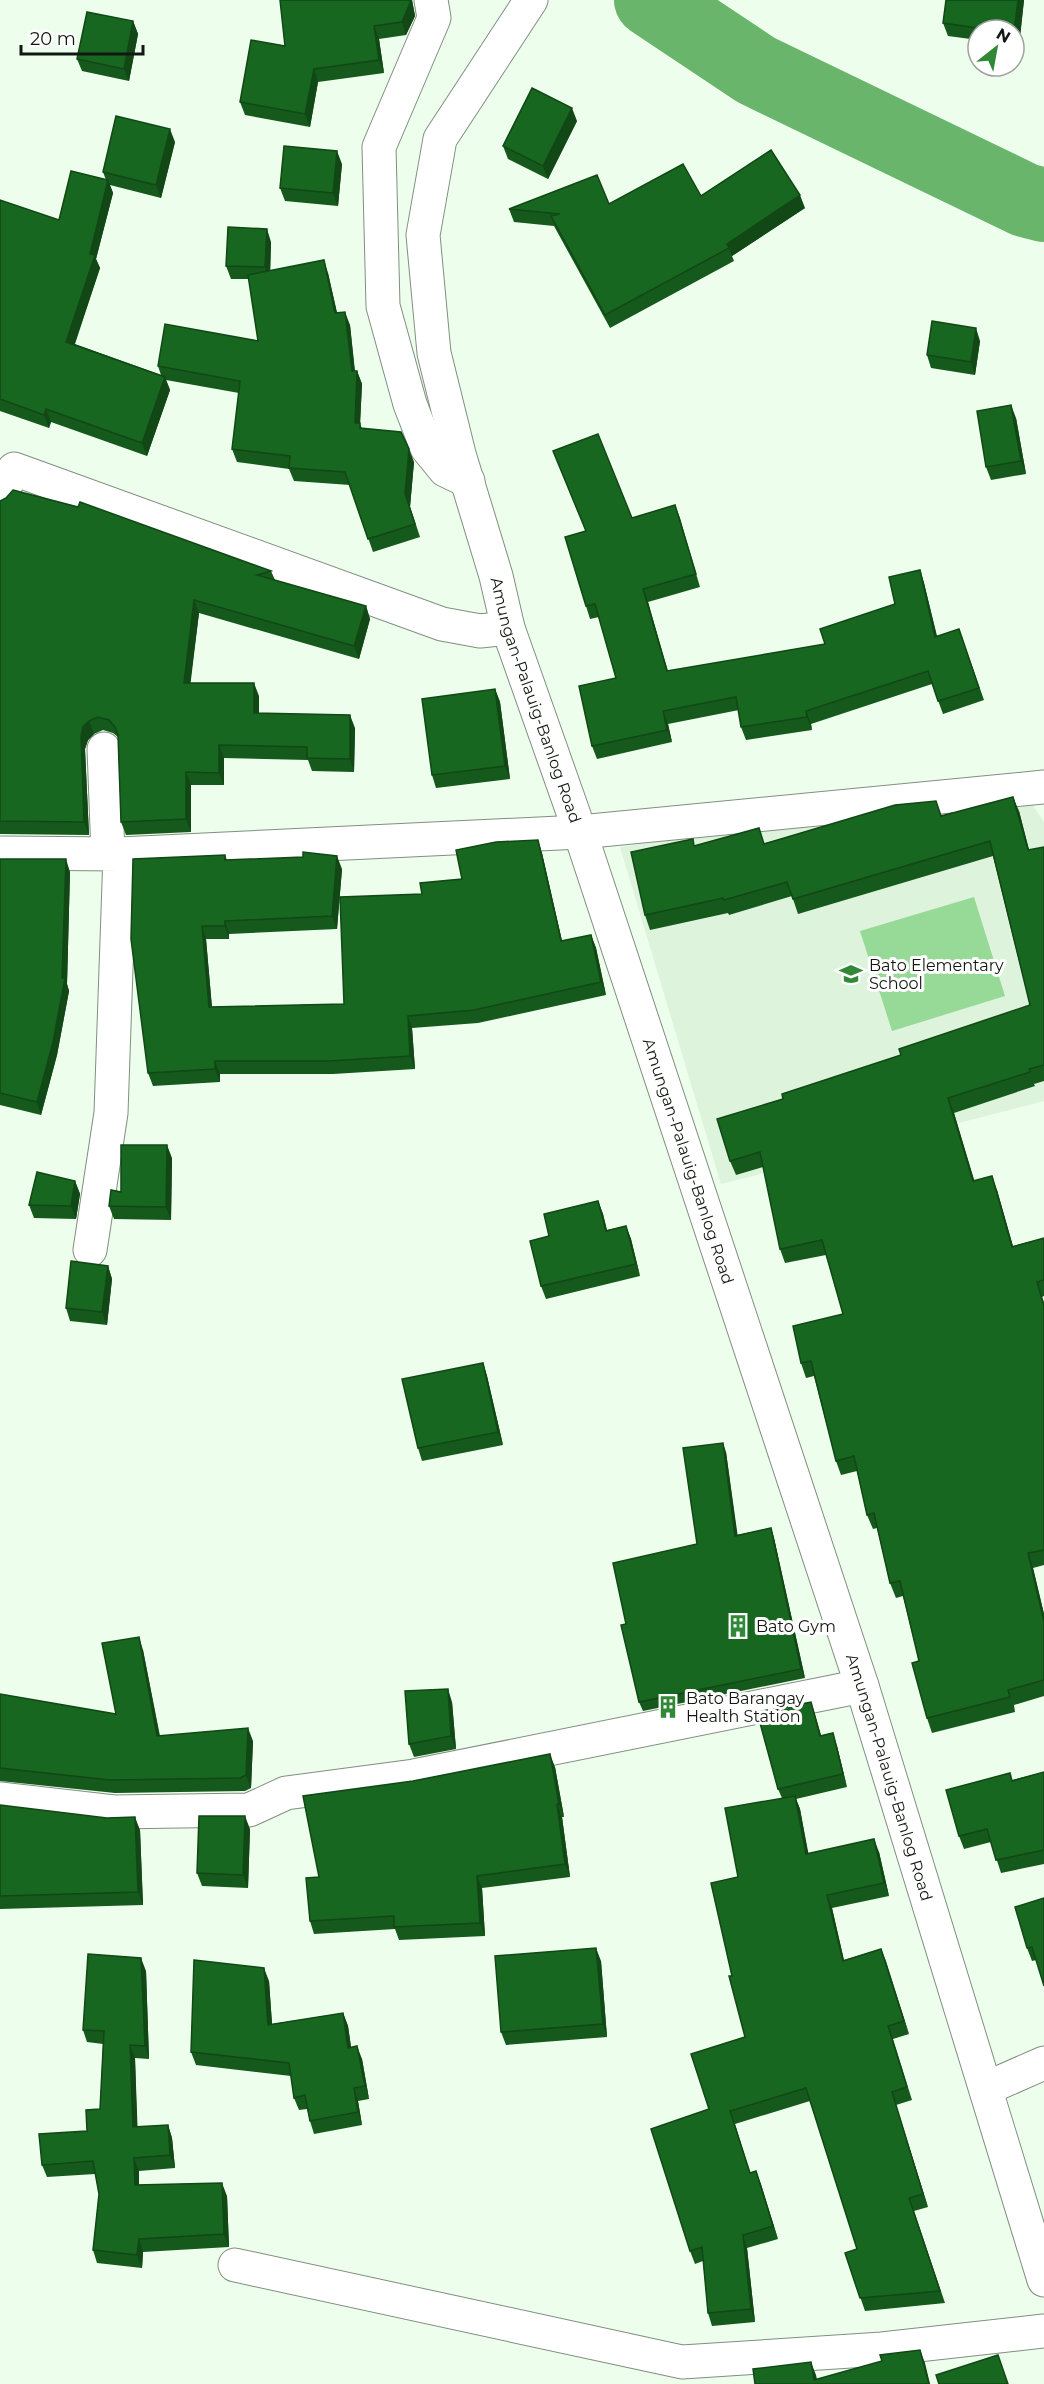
<svg xmlns="http://www.w3.org/2000/svg" width="1044" height="2384" font-family="Montserrat,sans-serif">
  <rect width="100%" height="100%" fill="#edfeec"/>
  <!-- built -->
  <path fill="#ddf3dc" d="M1025 793 1044 822V1101L721 1184 620 847Z"/>
  <!-- pitch -->
  <path fill="#97d997" d="M974 897 1005 996 892 1031 860 931Z"/>
  <g fill="none" stroke-linecap="round" stroke-linejoin="round">
    <!-- river -->
    <path stroke="#6ab56c" stroke-width="74" d="M651 0 756 70 1025 200 1044 205"/>
    <!-- minor casing -->
    <g stroke="#808f80" stroke-width="35">
      <path id="minor" d="M431 0 434 18 379 147 383 306 410 404 427 448 445 470 468 481
        M0 496 14 469 442 624 480 631 508 628
        M104 749 108 854
        M0 853 120 854 580 832 1044 787
        M90 1250 111 1113 120 854
        M0 1799 114 1812 249 1810 286 1793 414 1776 862 1686
        M987 2088 1044 2063
        M235 2265 682 2362 882 2349 1044 2331"/>
    </g>
    <!-- secondary casing -->
    <g stroke="#808f80" stroke-width="35">
      <g id="secondary">
        <path id="s1" d="M531 0 440 139 423 235 434 353 459 454 496 576 508 628 580 832 862 1686 1044 2280"/>
      </g>
    </g>
    <!-- minor -->
    <use href="#minor" stroke="#fff" stroke-width="33"/>
    <!-- secondary -->
    <use href="#secondary" stroke="#fff" stroke-width="33"/>
  </g>
  <!-- wall -->
  <path fill="#15591c" d="M280 0H412L415 16 406 35 379 39 384 73 318 82 310 127 245 115 240 102 285 46Z
    M1024 0 1019 46 1014 45V30H978V40L948 36 943 23Z
    M133 21 138 34 129 81 82 71 77 59Z
    M577 121 548 179 508 159 503 146Z
    M175 142 161 198 110 185 113 193 96 259 100 268 75 344 161 375 158 366 258 341 249 279H231L226 266 271 242 270 271 328 273 337 313 350 325 355 371H357L362 384 360 424 362 429 414 462 410 507 420 537 373 552 350 485 294 481 289 469 237 462 232 449 239 393 166 380 170 390 147 456 51 422 49 428 0 411V200L59 220 106 180 103 172Z
    M342 164 338 206 285 201 280 188Z
    M701 196 805 208 732 256 734 261 610 328 554 226 514 222 509 209 609 204Z
    M980 341 975 375 931 368 927 355Z
    M1016 418 1026 474 991 480 986 467Z
    M553 451 632 518 675 505 700 587 648 602 668 671 825 644 895 604 920 570 924 583 937 636 959 629 984 700 943 714 932 684 811 724 812 730 746 740 741 727 739 710 668 724 672 742 597 759 592 746 616 678 599 617 590 619 586 606V531Z
    M0 501 271 571 275 580 366 606 370 619 359 659 199 613 190 683 259 696V713L355 728 354 772 312 771 308 760 224 758V785H191V832L126 835 121 822 118 737 113 733 103 730 94 734 88 740 85 749 89 835 0 834Z
    M495 689 500 702 510 779 436 788 432 775Z
    M936 801 941 816 1019 811 1029 850 1044 847V1081L1034 1084 1035 1086 954 1113 974 1181 997 1190 1013 1246 1044 1238V1296L1042 1297 1044 1302V1565L1033 1568 1044 1614V1696L1014 1705 1015 1712 932 1733 927 1718 919 1661 903 1596 896 1598 890 1583 877 1528 873 1529 867 1515 857 1471 841 1475 836 1461 814 1376 806 1378 801 1363 843 1314 826 1255 785 1263 780 1249 763 1167 736 1175 730 1161 783 1099 901 1055 1030 1005 993 856 798 914 792 896 729 915 728 913 650 930 645 915 695 845 765 843Z
    M542 853 562 941 591 935 596 948 606 995 478 1023 412 1028 415 1069 333 1074H220V1082L153 1086 148 1073 225 855 227 860 342 869 337 929 229 934V939H206L212 1007 344 1004 422 894 462 879Z
    M0 859 70 872 67 984 69 991 57 1055 41 1115 0 1105Z
    M172 1158 171 1220 114 1219 109 1206Z
    M75 1181 80 1194 76 1219 34 1218 29 1205Z
    M598 1201 603 1214 607 1230 626 1226 631 1239 640 1276 546 1299 541 1286 549 1236Z
    M108 1266 112 1279 107 1325 70 1321 66 1308Z
    M483 1363 487 1376 503 1445 422 1461 418 1448Z
    M726 1452 737 1535 771 1528 774 1538 805 1678 643 1711 639 1702 626 1624 697 1544Z
    M143 1650 160 1736 253 1741 251 1788 245 1791 115 1793 0 1781V1694L116 1714Z
    M452 1702 456 1749 414 1757 409 1744Z
    M811 1702 821 1736 837 1746 847 1787 796 1799 800 1809 808 1854 879 1852 889 1896 832 1908 844 1960 881 1949 909 2034 893 2039 912 2100 896 2105 928 2207 914 2211 945 2303 865 2311 845 2253 857 2249 810 2101 735 2124 750 2173 756 2171 778 2239 747 2248 755 2322 712 2326 708 2313 703 2261 695 2264 690 2251 709 2109 745 2037 732 1976 738 1877 782 1798 778 1789Z
    M555 1767 564 1817H562L570 1877 482 1888 485 1936 399 1940 395 1929 314 1934 310 1921 319 1877Z
    M1044 1772V1864L1001 1873 991 1842 964 1849 959 1836 1012 1780Z
    M0 1805 140 1830 143 1905 0 1909Z
    M250 1829 248 1888 202 1886 197 1873Z
    M1044 1898 1036 1960 1032 1961 1027 1948Z
    M601 1961 607 2037 506 2045 501 2032Z
    M146 1971 149 2059 135 2058 137 2127 168 2125 172 2138 175 2168 139 2171V2185L227 2196 229 2247 143 2252 142 2268 97 2263 93 2250 99 2194 95 2174 47 2177 42 2165 87 2131 100 2109 103 2044 87 2042 83 2030Z
    M269 1981 272 2024 343 2013 348 2026 351 2047 362 2059 369 2099 358 2101 362 2125 314 2134 310 2121 307 2109 299 2110 294 2098 291 2076 196 2065 191 2052Z"/>
  <!-- shaded-wall -->
  <path fill="#114816" d="M410 0H412L415 16 406 35 402 22Z
    M1018 0H1024L1019 46 1014 33Z
    M133 21 138 34 129 81 124 69Z
    M374 26 379 39 384 73 379 60Z
    M314 69 318 82 310 127 305 114Z
    M572 108 577 121 548 179 543 166Z
    M170 129 175 142 161 198 156 185Z
    M337 151 342 164 338 206 333 193Z
    M108 180 113 193 96 259 100 268 71 354 66 342Z
    M800 195 805 208 732 256 727 244Z
    M267 229 271 242 270 280 265 267Z
    M324 260 328 273 340 326 335 313Z
    M345 312 350 325 356 384 352 371Z
    M976 328 980 341 975 375 971 362Z
    M357 371 362 384 360 424 365 436 355 423Z
    M165 377 170 390 147 456 142 443Z
    M1011 405 1016 418 1026 474 1021 461Z
    M46 409 51 422 49 428 44 415Z
    M409 449 414 462 410 507 420 537 405 494Z
    M675 505 680 518 700 587 696 574Z
    M920 570 924 583 940 650 935 637Z
    M643 589 648 602 671 684 667 671Z
    M194 600 199 613 189 696 184 683Z
    M366 606 370 619 359 659 354 646Z
    M254 683 259 696V726L254 713Z
    M495 689 500 702 510 779 505 766Z
    M663 711 668 724 672 742 667 730Z
    M806 711 811 724 812 730 807 717Z
    M350 715 355 728 354 772 350 759Z
    M89 721 94 734 88 740 85 749 89 835 84 822 81 736 83 727Z
    M219 745 224 758V785L219 773Z
    M186 772 191 785V832L186 819Z
    M1013 797 1019 811 1033 865 1028 850Z
    M538 840 542 853 565 954 561 941Z
    M337 856 342 869 337 929 332 916Z
    M66 859 70 872 67 984 69 991 57 1055 41 1115 37 1102 62 978Z
    M225 921 229 934V939L225 926Z
    M202 926 206 939 213 1020 209 1007Z
    M591 935 596 948 606 995 601 982Z
    M408 1016 412 1028 415 1069 410 1056Z
    M215 1061 220 1074V1082L215 1069Z
    M948 1098 954 1113 979 1196 973 1181Z
    M167 1145 172 1158 171 1220 166 1207Z
    M992 1176 997 1190 1017 1261 1012 1247Z
    M75 1181 80 1194 76 1219 71 1206Z
    M598 1201 603 1214 610 1244 606 1231Z
    M626 1226 631 1239 640 1276 636 1264Z
    M108 1266 112 1279 107 1325 102 1312Z
    M483 1363 487 1376 503 1445 498 1432Z
    M723 1443 726 1452 739 1545 735 1536Z
    M771 1528 774 1538 805 1678 801 1669Z
    M1028 1553 1033 1568 1044 1614V1622Z
    M139 1637 143 1650 162 1749 157 1736Z
    M448 1689 452 1702 456 1749 451 1736Z
    M811 1702 815 1714 825 1749 820 1736Z
    M248 1728 253 1741 251 1788 246 1775Z
    M833 1733 837 1746 847 1787 843 1774Z
    M550 1754 555 1767 564 1817 559 1804Z
    M795 1796 800 1809 811 1867 806 1854Z
    M557 1804 562 1817 570 1877 565 1864Z
    M245 1816 250 1829 248 1888 243 1875Z
    M135 1817 140 1830 143 1905 138 1892Z
    M874 1839 879 1852 889 1896 884 1883Z
    M477 1876 482 1888 485 1936 480 1923Z
    M827 1895 832 1908 847 1974 843 1961Z
    M596 1948 601 1961 607 2037 603 2024Z
    M881 1949 886 1961 909 2034 904 2021Z
    M141 1958 146 1971 149 2059 145 2046Z
    M264 1968 269 1981 273 2038 268 2025Z
    M343 2013 348 2026 353 2061 348 2048Z
    M130 2045 135 2058 138 2140 133 2127Z
    M357 2046 362 2059 369 2099 365 2086Z
    M354 2088 358 2101 362 2125 358 2112Z
    M892 2092 896 2105 928 2207 923 2194Z
    M168 2125 172 2138 175 2168 170 2155Z
    M134 2158 139 2171V2198L135 2185Z
    M756 2171 761 2184 778 2239 773 2226Z
    M222 2183 227 2196 229 2247 224 2234Z
    M743 2235 747 2248 755 2322 751 2309Z
    M139 2239 143 2252 142 2268 137 2255Z
    M920 2350 925 2363 930 2384H929Z
    M811 2362 816 2375 818 2384 814 2380Z"/>
  <!-- building -->
  <path fill="#186720" stroke="#114816" stroke-width="1.5" d="M280 0H410V3L402 22 374 26 379 60 314 69 305 114 240 102 251 40 285 46Z
    M946 0H1018L1014 31V30H992L943 23Z
    M87 12 133 21 124 69 77 59Z
    M532 88 572 108 543 166 503 146Z
    M116 116 170 129 156 185 103 172Z
    M284 146 337 151 333 193 280 188Z
    M771 150 800 195 727 244 729 248 605 315 551 216 560 214 509 209 597 175 609 204 683 164 701 196Z
    M71 171 108 180 90 254 95 255 66 342 165 377 142 443 46 409 44 415 0 399V200L59 220Z
    M228 227 267 229 265 267 226 266Z
    M324 260 335 313 345 312 352 371H357L355 423H360V428L401 432 409 449 405 494 415 524 368 539 345 472 289 468 290 456 232 449 240 381 158 366 165 324 258 341 248 275Z
    M932 321 976 328 971 362 927 355Z
    M1011 405 1021 461 986 467 977 411Z
    M598 434 632 518 675 505 696 574 643 589 667 671 825 644 820 629 895 604 889 577 920 570 935 637 959 629 979 688 938 701 928 671 806 711 807 717 741 727 736 697 663 711 667 730 592 746 579 686 616 678 595 604 586 606 565 537 586 531 553 451Z
    M13 490 78 507 80 502 271 571 257 575 366 606 354 646 194 600 184 683H254V713L350 715V759L307 758V747L219 745V773L186 772V819L121 822 118 735 115 727 109 720 98 717 89 721 83 727 81 736 84 822 0 821V501L6 498Z
    M495 689 505 766 432 775 422 699Z
    M1013 797 1028 850 1044 847V1065L1029 1069 1030 1072 948 1098 973 1181 992 1176 1012 1247 1044 1238V1280L1037 1282 1044 1306V1550L1028 1553 1044 1622V1680L1008 1690 1010 1697 927 1718 912 1663 919 1661 900 1581 890 1583 874 1513 867 1515 854 1456 836 1461 811 1361 801 1363 793 1326 843 1314 822 1240 780 1249 760 1152 730 1161 717 1119 783 1099 782 1094 901 1055 899 1049 1030 1005 990 841 793 899 787 882 724 900 723 898 645 915 631 852 693 839 694 846 759 828 764 844 895 805 936 801 941 816Z
    M538 840 561 941 591 935 601 982 474 1010 408 1016 410 1056 329 1061H215V1069L148 1073 131 939 133 859 225 855V860L303 857V852L337 856 332 916 225 921V926H202L209 1007 344 1004 340 897 422 894 420 883 462 879 456 850 496 842Z
    M0 859H66L62 978H65L53 1042 37 1102 0 1093Z
    M121 1145H167L166 1207 109 1206 111 1190 121 1192Z
    M37 1172 75 1181 71 1206 29 1205Z
    M598 1201 606 1231 626 1226 636 1264 541 1286 530 1241 549 1236 544 1214Z
    M71 1261 108 1266 102 1312 66 1308Z
    M483 1363 498 1432 418 1448 402 1379Z
    M723 1443 735 1536 771 1528 801 1669 639 1702 621 1625 626 1624 613 1563 697 1544 683 1448Z
    M139 1637 157 1736 248 1728 246 1775 240 1778 110 1780 0 1768V1694L116 1714 102 1643Z
    M448 1689 451 1736 409 1744 405 1691Z
    M811 1702 820 1736 833 1733 843 1774 778 1789 757 1712Z
    M550 1754 559 1804H557L565 1864 477 1876 480 1923 394 1927V1916L310 1921 306 1878 319 1877 303 1796 413 1781Z
    M1044 1772V1850L996 1860 987 1829 959 1836 946 1790 1010 1773 1012 1781Z
    M795 1796 806 1854 874 1839 884 1883 827 1895 843 1961 881 1949 904 2021 888 2026 907 2087 892 2092 923 2194 909 2198 940 2291 860 2298 845 2253 857 2249 806 2088 730 2111 750 2173 756 2171 773 2226 743 2235 751 2309 708 2313 702 2247 690 2251 651 2129 709 2109 691 2054 745 2037 729 1976H732L711 1883 738 1877 725 1808Z
    M0 1805 107 1818 135 1817 138 1892 0 1896Z
    M199 1816H245L243 1875 197 1873Z
    M1044 1898V1986L1032 1947 1027 1948 1015 1907Z
    M596 1948 603 2024 501 2032 495 1956Z
    M88 1954 141 1958 145 2046 130 2045 133 2127 168 2125 170 2155 134 2158 135 2185 222 2183 224 2234 139 2239 137 2255 93 2250 99 2194 93 2161 42 2165 39 2134 87 2131 86 2110 100 2109 104 2031 83 2030Z
    M194 1960 264 1968 268 2025 343 2013 348 2048 357 2046 365 2086 354 2088 358 2112 310 2121 305 2095 294 2098 289 2063 191 2052Z
    M920 2350 929 2384H755L753 2369 811 2362 814 2380 882 2361 880 2355Z
    M998 2355 1008 2384H939L936 2375Z"/>
  <!-- icons -->
  <defs>
    <g id="school-bare" transform="scale(1.8)"><path d="M0-5L7-2L0 1L-7-2ZM-4 1L0 2.5L4 1V4Q0 6-4 4Z" fill="#318837" stroke="#fff" stroke-width="2.5" paint-order="stroke"/></g>
    <g id="building-bare" transform="scale(1.8)"><path d="M-4-6H4V6H1V3H-1V6H-4ZM-2.5-4.3h1.7v1.8h-1.7ZM.8-4.3h1.7v1.8H.8ZM-2.5-1h1.7V.8h-1.7ZM.8-1h1.7V.8H.8Z" fill="#318837" stroke="#fff" stroke-width="2.5" paint-order="stroke"/></g>
  </defs>
  <g fill-rule="evenodd">
    <use href="#school-bare" x="851" y="974"/>
    <use href="#building-bare" x="738" y="1626"/>
    <use href="#building-bare" x="668" y="1707"/>
  </g>
  <g text-anchor="middle" dominant-baseline="central" stroke-width="6" stroke-linejoin="round" paint-order="stroke">
    <!-- street labels -->
    <g font-size="16" fill="#111711" stroke="#fff">
      <text stroke="none"><textPath href="#s1" startOffset="744">Amungan-Palauig-Banlog Road</textPath></text>
      <text stroke="none"><textPath href="#s1" startOffset="1230">Amungan-Palauig-Banlog Road</textPath></text>
      <text stroke="none"><textPath href="#s1" startOffset="1878">Amungan-Palauig-Banlog Road</textPath></text>
    </g>
    <!-- poi labels -->
    <g font-size="16" fill="#111711" stroke="#fff" text-anchor="start">
      <text x="869" y="965">Bato Elementary<tspan x="869" dy="18">School</tspan></text>
      <text x="756" y="1626">Bato Gym</text>
      <text x="686" y="1698">Bato Barangay<tspan x="686" dy="18">Health Station</tspan></text>
    </g>
  </g>
  <!-- north arrow -->
  <g transform="translate(996 48) rotate(31)"><circle r="28" fill="#ffffff" stroke="#a0a2a0" stroke-width="1.5"/>
  <path d="M0-4.5L10 22L0 15L-10 22Z" fill="#318837"/>
  <text y="-9" font-size="16" font-weight="bold" text-anchor="middle" fill="#111711">N</text>
  </g>
  <!-- scale -->
  <path d="M21 45v9h122v-9" fill="none" stroke="#111711" stroke-width="3"/>
  <text x="30" y="45" font-size="18" fill="#111711" stroke="#ffffff" stroke-width="4.5" paint-order="stroke">20 m</text>
</svg>
